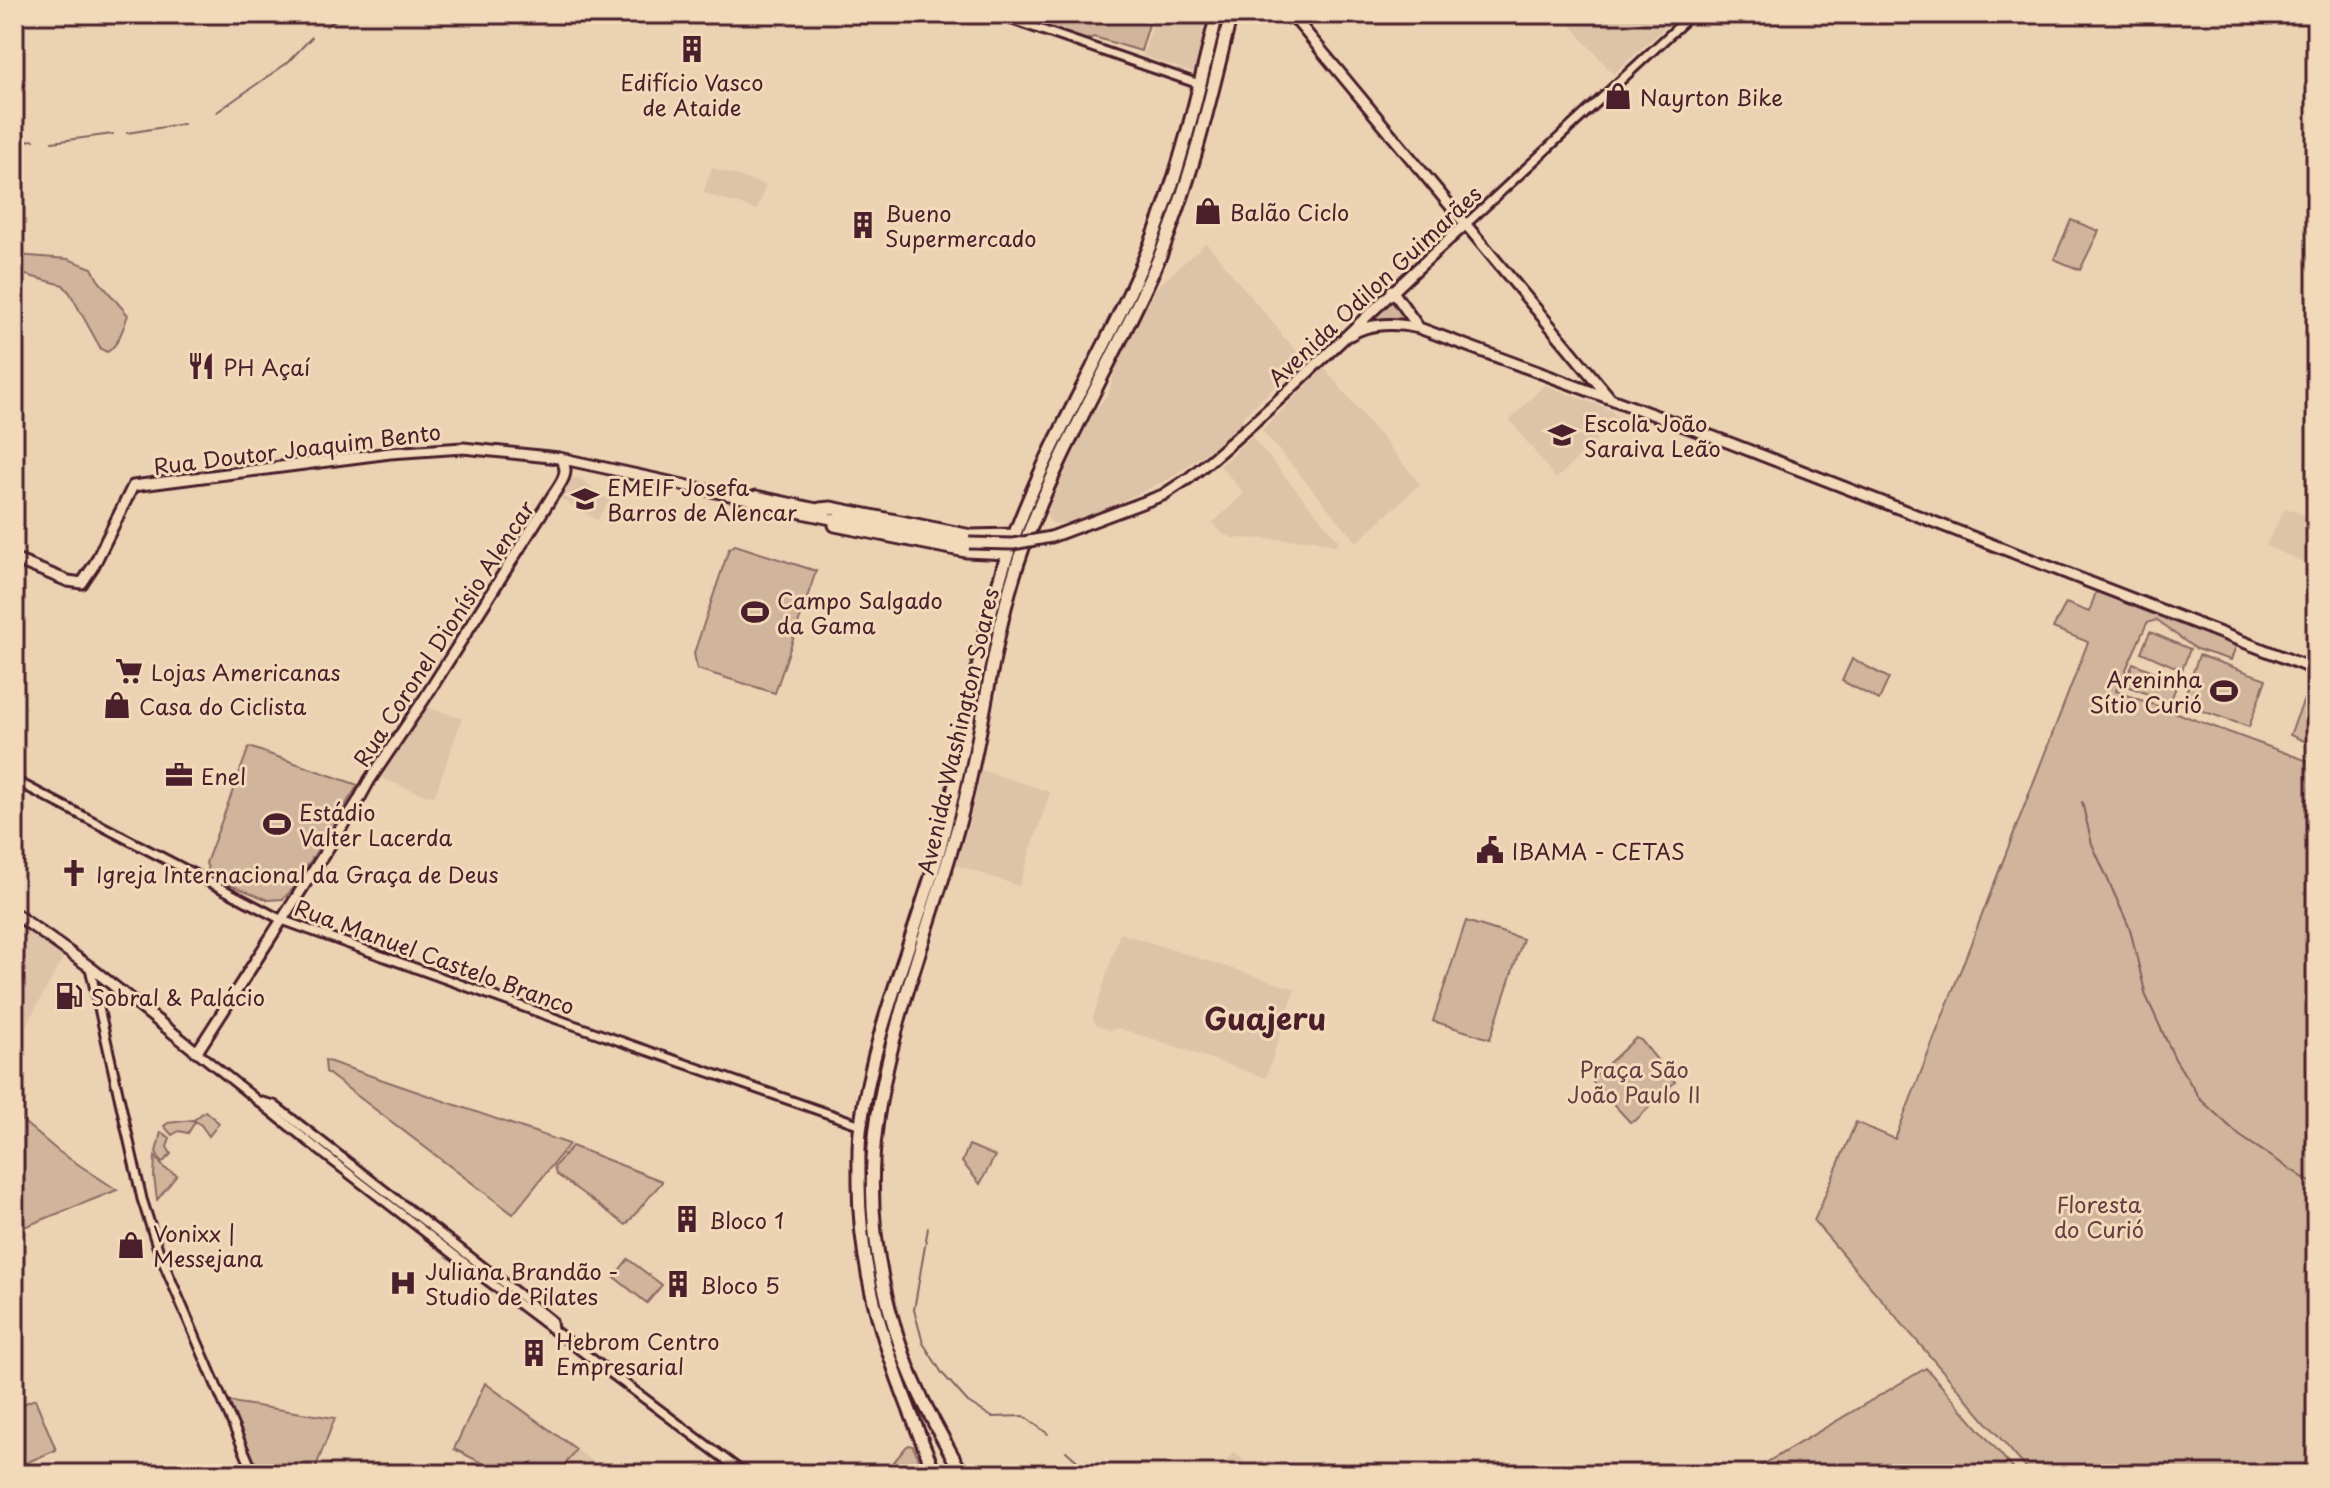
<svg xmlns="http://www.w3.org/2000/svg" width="2330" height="1488" font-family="'Playpen Sans',sans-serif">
  <rect width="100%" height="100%" fill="#ead2b3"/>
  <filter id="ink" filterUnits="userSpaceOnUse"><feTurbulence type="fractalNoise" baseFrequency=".0125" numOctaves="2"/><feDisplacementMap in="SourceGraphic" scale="16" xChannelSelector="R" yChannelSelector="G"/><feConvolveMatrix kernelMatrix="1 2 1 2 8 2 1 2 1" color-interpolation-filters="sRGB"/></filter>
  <g filter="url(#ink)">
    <!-- built -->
    <path fill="#ddc3a8" d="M1156 14H1212L1195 73 1143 56Z
      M1561 14H1668L1673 20 1613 74Z
      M712 168 766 185 757 210 703 193Z
      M1206 243 1282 334 1281 336 1285 340H1287L1304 360 1242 417 1244 422 1240 427 1169 479 1099 512 1066 523H1053L1048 519 1046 510 1091 415 1109 393 1116 365 1153 291Z
      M1324 368 1420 484 1357 542 1262 430Z
      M1544 385 1611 410 1618 419 1556 479 1510 420Z
      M1252 437 1338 540 1336 546 1315 540 1231 538V536L1224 535 1213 523 1244 493 1220 466 1237 452 1236 450Z
      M579 478 610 501 597 520 560 498 571 479Z
      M2285 508 2316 519V567L2266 546Z
      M426 707 462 718 435 795 428 796 381 778Z
      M981 770 1050 792 1019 886 956 865 970 821Z
      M14 921 64 956 14 1048Z
      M1120 933 1295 989 1266 1078 1157 1040 1118 1028 1110 1030 1096 1025 1093 1018Z
      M576 1449 609 1474H558Z
      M1235 1452 1257 1474H1212Z"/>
    <!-- green -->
    <path fill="#d0b49c" stroke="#8d6a64" stroke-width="2" d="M1010 14H1152L1141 51 1094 37 1085 40Z
      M2071 220 2099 231 2080 270 2054 259Z
      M16 255 68 259 92 268 98 280 128 315C123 328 119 345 107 352L101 349 70 293 63 285 18 273Z
      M1393 299 1409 322 1374 321 1373 319Z
      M735 545 816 571 775 693 697 669 694 653 729 549Z
      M2097 589 2237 643 2231 660 2196 649 2156 620 2147 623 2116 691 2316 764V1474H2031L1814 1221 1856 1122 1895 1139 2088 642 2053 628 2066 603 2089 612Z
      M2150 632 2190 649 2182 670 2141 652Z
      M2199 655 2266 679 2249 727 2182 704Z
      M1852 659 1889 678 1879 700 1842 681Z
      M2133 663 2178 681 2170 703 2125 685Z
      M2312 679 2316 681V746L2290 735Z
      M249 747 358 785 293 889 283 899 268 900 211 877 206 863Z
      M1466 921 1523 939 1490 1039 1433 1021Z
      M1636 1038 1641 1040 1675 1082 1636 1120 1630 1122 1593 1082V1078Z
      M325 1060 569 1144 513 1214 326 1072Z
      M205 1111 219 1123 209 1136 201 1125 194 1120Z
      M19 1118 58 1151 117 1190 14 1231V1121Z
      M192 1120 195 1122 188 1133 179 1131 172 1135 164 1126 168 1123Z
      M161 1132 170 1138 167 1147 171 1154 162 1163 156 1152Z
      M969 1145 995 1156 980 1184 962 1162Z
      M572 1146 662 1181V1182L626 1225 556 1174 554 1167Z
      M155 1156 164 1168 177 1175 157 1200 154 1176Z
      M628 1259 662 1285 647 1303 614 1277Z
      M1926 1368 2018 1474H1747Z
      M485 1383 576 1449 558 1474H504L454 1449Z
      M35 1399 56 1450 14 1468V1408Z
      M231 1402 335 1418 313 1474H260L229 1403Z
      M909 1445 913 1446 925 1474H884L906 1447Z"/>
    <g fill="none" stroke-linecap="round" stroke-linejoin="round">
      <!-- stream -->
      <path stroke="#85615d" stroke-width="2" d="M326 26 346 14
        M217 112 287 63 312 37
        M127 133 183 124
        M14 142 34 140
        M52 142 113 134
        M2082 802 2092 844 2130 929 2146 996 2175 1059 2200 1099 2240 1136 2316 1186
        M928 1228 914 1310 923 1343 942 1373 968 1402 992 1417 1024 1416 1048 1434
        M1066 1451 1092 1474"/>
      <!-- minor casing -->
      <g stroke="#4a1f2b" stroke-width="13">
        <path id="minor" d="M995 14 1199 84
          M1465 225 1692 14
          M14 780 282 920 568 1023 861 1125
          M90 968 142 1199 159 1252 254 1474
          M197 1052 329 1158 487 1280 745 1474
          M262 1102 274 1105 517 1293 552 1321 553 1330"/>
      </g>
      <!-- major casing -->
      <g stroke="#4a1f2b" stroke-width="15">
        <path id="major" d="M1291 14 1610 398
          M1392 290 1419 328
          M1350 335C1369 322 1397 323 1419 328L1730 443 2316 670
          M748 499 756 496 826 511
          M840 516 969 543
          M1051 537 1163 495 1189 478C1286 399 1372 308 1465 225
          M14 559 68 581 82 583 94 565 133 486 390 453 463 448 559 458 748 499 754 503 836 520 843 518
          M14 913 90 967 197 1052 357 803 369 781 423 701 553 495C561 483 572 470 559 458"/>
      </g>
      <!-- highway casing -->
      <g stroke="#4a1f2b" stroke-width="17">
        <path id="highway" d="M820 509 831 508 971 536 1014 535
          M835 525 966 551 1008 553
          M935 1474C895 1374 858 1288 859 1178 859 1160 858 1142 861 1124 873 1033 914 939 939 850 967 751 975 648 1009 550 1046 443 1109 348 1151 243 1181 169 1198 91 1217 14
          M962 1474C942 1436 918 1397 904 1356 878 1284 866 1205 876 1128 889 1026 932 922 959 823 985 731 991 635 1024 545 1061 446 1117 355 1159 258 1192 180 1211 96 1231 14"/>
      </g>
      <!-- minor -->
      <use href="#minor" stroke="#f1d9b9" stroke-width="7"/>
      <!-- major -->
      <use href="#major" stroke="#f1d9b9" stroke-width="9"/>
      <!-- highway -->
      <use href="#highway" stroke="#f1d9b9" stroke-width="11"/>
      <!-- major-bridge casing -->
      <g stroke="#4a1f2b" stroke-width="15" stroke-linecap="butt">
        <path id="major-bridge" d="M969 543 1013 544 1051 537"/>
      </g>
      <!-- major-bridge -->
      <use href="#major-bridge" stroke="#f1d9b9" stroke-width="9"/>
    </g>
  </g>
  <!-- icons -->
  <defs>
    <g id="building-bare" transform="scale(2.16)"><path d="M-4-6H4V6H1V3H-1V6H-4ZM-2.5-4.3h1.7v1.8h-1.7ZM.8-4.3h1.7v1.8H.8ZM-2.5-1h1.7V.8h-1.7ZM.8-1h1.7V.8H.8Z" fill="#4a1f2b" stroke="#f1d9b9" stroke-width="2.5" paint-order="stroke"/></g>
    <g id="shop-bare" transform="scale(2.16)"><path d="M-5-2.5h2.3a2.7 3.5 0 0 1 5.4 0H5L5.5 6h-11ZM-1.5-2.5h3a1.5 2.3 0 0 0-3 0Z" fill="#4a1f2b" stroke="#f1d9b9" stroke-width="2.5" paint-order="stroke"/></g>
    <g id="restaurant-bare" transform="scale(2.16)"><path d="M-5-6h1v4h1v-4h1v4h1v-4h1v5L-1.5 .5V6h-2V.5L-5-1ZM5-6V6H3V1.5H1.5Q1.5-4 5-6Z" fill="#4a1f2b" stroke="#f1d9b9" stroke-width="2.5" paint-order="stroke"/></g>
    <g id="school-bare" transform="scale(2.16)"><path d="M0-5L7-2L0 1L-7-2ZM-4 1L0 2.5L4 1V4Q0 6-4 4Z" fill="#4a1f2b" stroke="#f1d9b9" stroke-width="2.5" paint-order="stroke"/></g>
    <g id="stadium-bare" transform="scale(2.16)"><path d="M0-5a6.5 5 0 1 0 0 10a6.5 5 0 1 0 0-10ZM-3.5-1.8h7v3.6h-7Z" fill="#4a1f2b" stroke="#f1d9b9" stroke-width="2.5" paint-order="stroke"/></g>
    <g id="supermarket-bare" transform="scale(2.16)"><path d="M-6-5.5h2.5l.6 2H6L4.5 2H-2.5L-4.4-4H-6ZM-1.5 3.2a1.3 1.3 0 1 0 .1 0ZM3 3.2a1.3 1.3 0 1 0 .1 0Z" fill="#4a1f2b" stroke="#f1d9b9" stroke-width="2.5" paint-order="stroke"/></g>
    <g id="office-bare" transform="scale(2.16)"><path d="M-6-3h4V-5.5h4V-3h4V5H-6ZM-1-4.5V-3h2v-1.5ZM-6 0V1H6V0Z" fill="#4a1f2b" stroke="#f1d9b9" stroke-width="2.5" paint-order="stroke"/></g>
    <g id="civic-bare" transform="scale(2.16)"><path d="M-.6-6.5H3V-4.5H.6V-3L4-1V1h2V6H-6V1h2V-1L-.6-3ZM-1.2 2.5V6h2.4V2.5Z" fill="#4a1f2b" stroke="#f1d9b9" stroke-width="2.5" paint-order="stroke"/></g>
    <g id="church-bare" transform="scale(2.16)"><path d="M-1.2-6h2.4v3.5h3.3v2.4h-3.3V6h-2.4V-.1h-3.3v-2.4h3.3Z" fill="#4a1f2b" stroke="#f1d9b9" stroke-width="2.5" paint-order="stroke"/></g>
    <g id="fuel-bare" transform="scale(2.16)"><path d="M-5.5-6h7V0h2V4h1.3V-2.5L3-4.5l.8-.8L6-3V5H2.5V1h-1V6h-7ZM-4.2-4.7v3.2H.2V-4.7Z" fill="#4a1f2b" stroke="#f1d9b9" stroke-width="2.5" paint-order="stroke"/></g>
    <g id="hospital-bare" transform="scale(2.16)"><path d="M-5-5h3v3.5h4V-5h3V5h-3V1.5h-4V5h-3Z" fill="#4a1f2b" stroke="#f1d9b9" stroke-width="2.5" paint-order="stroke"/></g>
  </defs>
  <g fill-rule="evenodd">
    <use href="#building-bare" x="692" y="49"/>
    <use href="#shop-bare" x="1618" y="96"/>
    <use href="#shop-bare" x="1208" y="211"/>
    <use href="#building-bare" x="863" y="225"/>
    <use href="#restaurant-bare" x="201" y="366"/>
    <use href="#school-bare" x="1562" y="435"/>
    <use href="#school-bare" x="585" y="499"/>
    <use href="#stadium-bare" x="755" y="612"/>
    <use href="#supermarket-bare" x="129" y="671"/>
    <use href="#stadium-bare" x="2224" y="691"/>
    <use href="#shop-bare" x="117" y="705"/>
    <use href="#office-bare" x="179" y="775"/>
    <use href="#stadium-bare" x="277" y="824"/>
    <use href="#civic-bare" x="1490" y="850"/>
    <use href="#church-bare" x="74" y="873"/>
    <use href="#fuel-bare" x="69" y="996"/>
    <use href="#building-bare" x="687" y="1219"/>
    <use href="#shop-bare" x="131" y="1245"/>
    <use href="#hospital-bare" x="403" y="1283"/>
    <use href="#building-bare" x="678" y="1284"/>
    <use href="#building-bare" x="534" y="1353"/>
  </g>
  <g text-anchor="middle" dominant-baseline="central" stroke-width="6" stroke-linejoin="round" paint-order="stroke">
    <!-- poi labels -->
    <g font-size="22" fill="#4a1f2b" stroke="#f1d9b9" text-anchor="start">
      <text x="692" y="81" text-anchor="middle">Edifício Vasco<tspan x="692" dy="25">de Ataide</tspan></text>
      <text x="1640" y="96">Nayrton Bike</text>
      <text x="1230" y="211">Balão Ciclo</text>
      <text x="885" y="212">Bueno<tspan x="885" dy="25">Supermercado</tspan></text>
      <text x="223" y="366">PH Açaí</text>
      <text x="1584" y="422">Escola João<tspan x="1584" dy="25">Saraiva Leão</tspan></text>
      <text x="607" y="486">EMEIF Josefa<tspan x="607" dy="25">Barros de Alencar</tspan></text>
      <text x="777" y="599">Campo Salgado<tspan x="777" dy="25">da Gama</tspan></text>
      <text x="151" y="671">Lojas Americanas</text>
      <text x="2202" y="678" text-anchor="end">Areninha<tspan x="2202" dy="25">Sítio Curió</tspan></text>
      <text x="139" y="705">Casa do Ciclista</text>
      <text x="201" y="775">Enel</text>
      <text x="299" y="811">Estádio<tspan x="299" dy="25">Valter Lacerda</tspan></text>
      <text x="1512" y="850">IBAMA - CETAS</text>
      <text x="96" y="873">Igreja Internacional da Graça de Deus</text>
      <text x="91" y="996">Sobral &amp; Palácio</text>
      <text x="709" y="1219">Bloco 1</text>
      <text x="153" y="1232">Vonixx |<tspan x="153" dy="25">Messejana</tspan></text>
      <text x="425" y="1270">Juliana Brandão -<tspan x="425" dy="25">Studio de Pilates</tspan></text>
      <text x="700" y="1284">Bloco 5</text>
      <text x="556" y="1340">Hebrom Centro<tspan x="556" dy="25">Empresarial</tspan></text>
    </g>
    <!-- street labels -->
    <g font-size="22" fill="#4a1f2b" stroke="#f1d9b9">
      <text transform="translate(1374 285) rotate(-43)">Avenida Odilon Guimarães</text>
      <text transform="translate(297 448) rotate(-7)">Rua Doutor Joaquim Bento</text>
      <text transform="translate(443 633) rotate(-57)">Rua Coronel Dionísio Alencar</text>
      <text transform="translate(957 731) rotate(-77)">Avenida Washington Soares</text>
      <text transform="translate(435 956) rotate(20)">Rua Manuel Castelo Branco</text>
    </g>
    <!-- park labels -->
    <g font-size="22" fill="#653d42" stroke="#f1d9b9">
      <text x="1634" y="1068">Praça São<tspan x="1634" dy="25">João Paulo II</tspan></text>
      <text x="2099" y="1203">Floresta<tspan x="2099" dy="25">do Curió</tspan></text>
    </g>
    <!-- district labels -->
    <g font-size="30" font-weight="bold" fill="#4a1f2b" stroke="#f1d9b9">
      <text x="1265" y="1017">Guajeru</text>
    </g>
  </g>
  <!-- margin -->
  <rect width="2330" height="1488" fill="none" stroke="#f1d9b9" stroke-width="48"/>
  <rect x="24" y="24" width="2282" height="1440" fill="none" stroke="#4a1f2b" stroke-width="3" filter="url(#ink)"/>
</svg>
